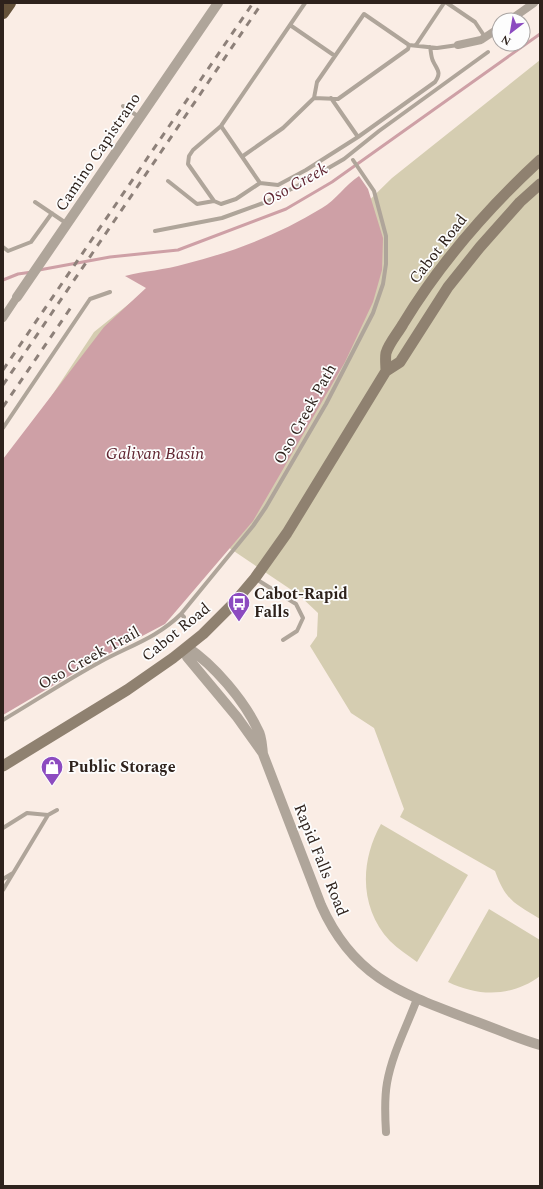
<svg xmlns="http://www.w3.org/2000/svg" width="543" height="1189" font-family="Spectral,serif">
  <rect width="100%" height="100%" fill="#faede5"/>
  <!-- green -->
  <path fill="#d5cdb1" d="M540 60V919C514 903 506 901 495 871L400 817 404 809 374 728 351 713 310 646 317 636 318 613 299 595 216 539 3 469 94 332 145 291 344 225 392 178Z
    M381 824 468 875 417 962C408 955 398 949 390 941 359 908 360 861 381 824Z
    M489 909 540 940V976C512 997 479 997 448 982Z"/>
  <!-- water -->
  <path fill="#cea0a6" d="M359 176 368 189 383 238 382 270 373 302 345 362 253 521 165 624 93 662 3 715V459L104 327 146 288 125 276C144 271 165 270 185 264 233 252 280 234 322 208 336 200 345 185 359 176Z"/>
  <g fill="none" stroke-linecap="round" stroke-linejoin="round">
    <!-- stream -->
    <path stroke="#cea0a6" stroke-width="3" d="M39 270 110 257 178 250 286 209 332 182 540 34
      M3 280 18 274 32 272"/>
    <!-- service -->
    <path stroke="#afa59a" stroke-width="4" d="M447 3 475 22 485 37
      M290 25 335 56
      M416 45 444 3
      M314 98 338 99 408 49 409 45
      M331 98 358 137
      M123 106 139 117
      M243 156 283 128 314 98 317 82 364 14 409 45 437 48 458 45
      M168 181 197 204 214 201 221 204 236 199 260 183 221 126
      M260 183 278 185 306 170 358 137 435 82C442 72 437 70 433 61 431 57 431 51 430 47
      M214 201 188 164 189 156 193 150 221 126 305 3
      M35 202 66 223
      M155 231 222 218 266 202 299 185 344 159 379 131 488 52
      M3 247 8 251 31 242 52 213
      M3 428 90 299 110 292
      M256 579 296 604 303 618 297 631 283 640
      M181 614 253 526 266 507 326 404 373 313 383 284 386 264V236L374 191 353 160
      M3 720C35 701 67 680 100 662 129 646 157 638 181 614L184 617
      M3 828 27 813 48 815 57 810
      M3 879 13 873
      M3 890 48 815"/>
    <!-- minor -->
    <path stroke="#afa59a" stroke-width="8" d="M510 20 534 3
      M458 45 481 40 499 28
      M3 318 17 297
      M386 1132C385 1116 384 1100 387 1083 392 1054 407 1026 417 999"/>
    <!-- tertiary -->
    <path stroke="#afa59a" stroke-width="10" d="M17 297 218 3
      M187 647C214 665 244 700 258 730 262 736 262 746 263 754L321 905C353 977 400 993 469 1019 492 1027 516 1038 540 1045
      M187 647V657L237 717 262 752"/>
    <!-- secondary -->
    <path stroke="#8f8170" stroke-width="11" d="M386 371C386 366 385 358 386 353 389 343 398 333 403 324 440 263 488 208 540 160
      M3 766 127 690 173 658 203 634 233 604 255 578 287 533 386 371 400 362 448 287 480 247 520 202 540 184"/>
    <!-- motorway -->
    <path stroke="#65523a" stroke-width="12" d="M3 13 10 3"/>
    <!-- rail -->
    <path stroke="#8d8079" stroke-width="3" stroke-dasharray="7 7" stroke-linecap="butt" d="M3 370 253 3
      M3 385 262 3
      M3 407 74 303"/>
  </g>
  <!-- icons -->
  <defs>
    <g id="bus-pin" transform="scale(1.15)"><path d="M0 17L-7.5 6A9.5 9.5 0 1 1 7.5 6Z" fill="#8c4bc0" stroke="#fdfdfd"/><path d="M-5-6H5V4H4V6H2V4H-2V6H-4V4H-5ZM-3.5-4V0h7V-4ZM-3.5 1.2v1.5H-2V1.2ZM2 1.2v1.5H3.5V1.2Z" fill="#fff"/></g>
    <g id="shop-pin" transform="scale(1.15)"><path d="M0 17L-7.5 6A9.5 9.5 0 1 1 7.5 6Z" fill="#8c4bc0" stroke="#fdfdfd"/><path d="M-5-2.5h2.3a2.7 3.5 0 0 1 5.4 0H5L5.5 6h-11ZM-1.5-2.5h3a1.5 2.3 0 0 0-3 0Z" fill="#fff"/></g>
  </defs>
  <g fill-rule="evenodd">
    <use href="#bus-pin" x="239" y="603"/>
    <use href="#shop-pin" x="52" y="767"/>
  </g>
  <g text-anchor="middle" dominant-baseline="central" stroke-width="3.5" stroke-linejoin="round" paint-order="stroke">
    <!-- street labels -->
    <g font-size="16" fill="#2e221c" stroke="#fdfdfd">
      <text transform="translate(98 152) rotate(-56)">Camino Capistrano</text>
      <text transform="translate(438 249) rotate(-52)">Cabot Road</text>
      <text transform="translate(305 414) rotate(-61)">Oso Creek Path</text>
      <text transform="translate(176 632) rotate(-39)">Cabot Road</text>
      <text transform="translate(89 658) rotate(-29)">Oso Creek Trail</text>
      <text transform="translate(321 860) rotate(68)">Rapid Falls Road</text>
    </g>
    <!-- poi labels -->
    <g font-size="16" font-weight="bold" fill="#2e221c" stroke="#fdfdfd" text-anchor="start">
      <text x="254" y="594">Cabot-Rapid<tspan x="254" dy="18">Falls</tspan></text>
      <text x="68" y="767">Public Storage</text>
    </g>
    <!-- water labels -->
    <g font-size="17" font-style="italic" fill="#602531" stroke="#fdfdfd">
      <text transform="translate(295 185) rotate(-29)">Oso Creek</text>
      <text x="155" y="454">Galivan Basin</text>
    </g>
  </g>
  <!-- border -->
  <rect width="543" height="1189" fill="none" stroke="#2e221c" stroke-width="8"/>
  <!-- north arrow -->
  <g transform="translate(511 32) rotate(211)"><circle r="19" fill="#fdfdfd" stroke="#aaa5a3"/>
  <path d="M0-3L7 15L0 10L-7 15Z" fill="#8c4bc0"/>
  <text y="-6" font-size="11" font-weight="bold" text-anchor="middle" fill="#2e221c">N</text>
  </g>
</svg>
